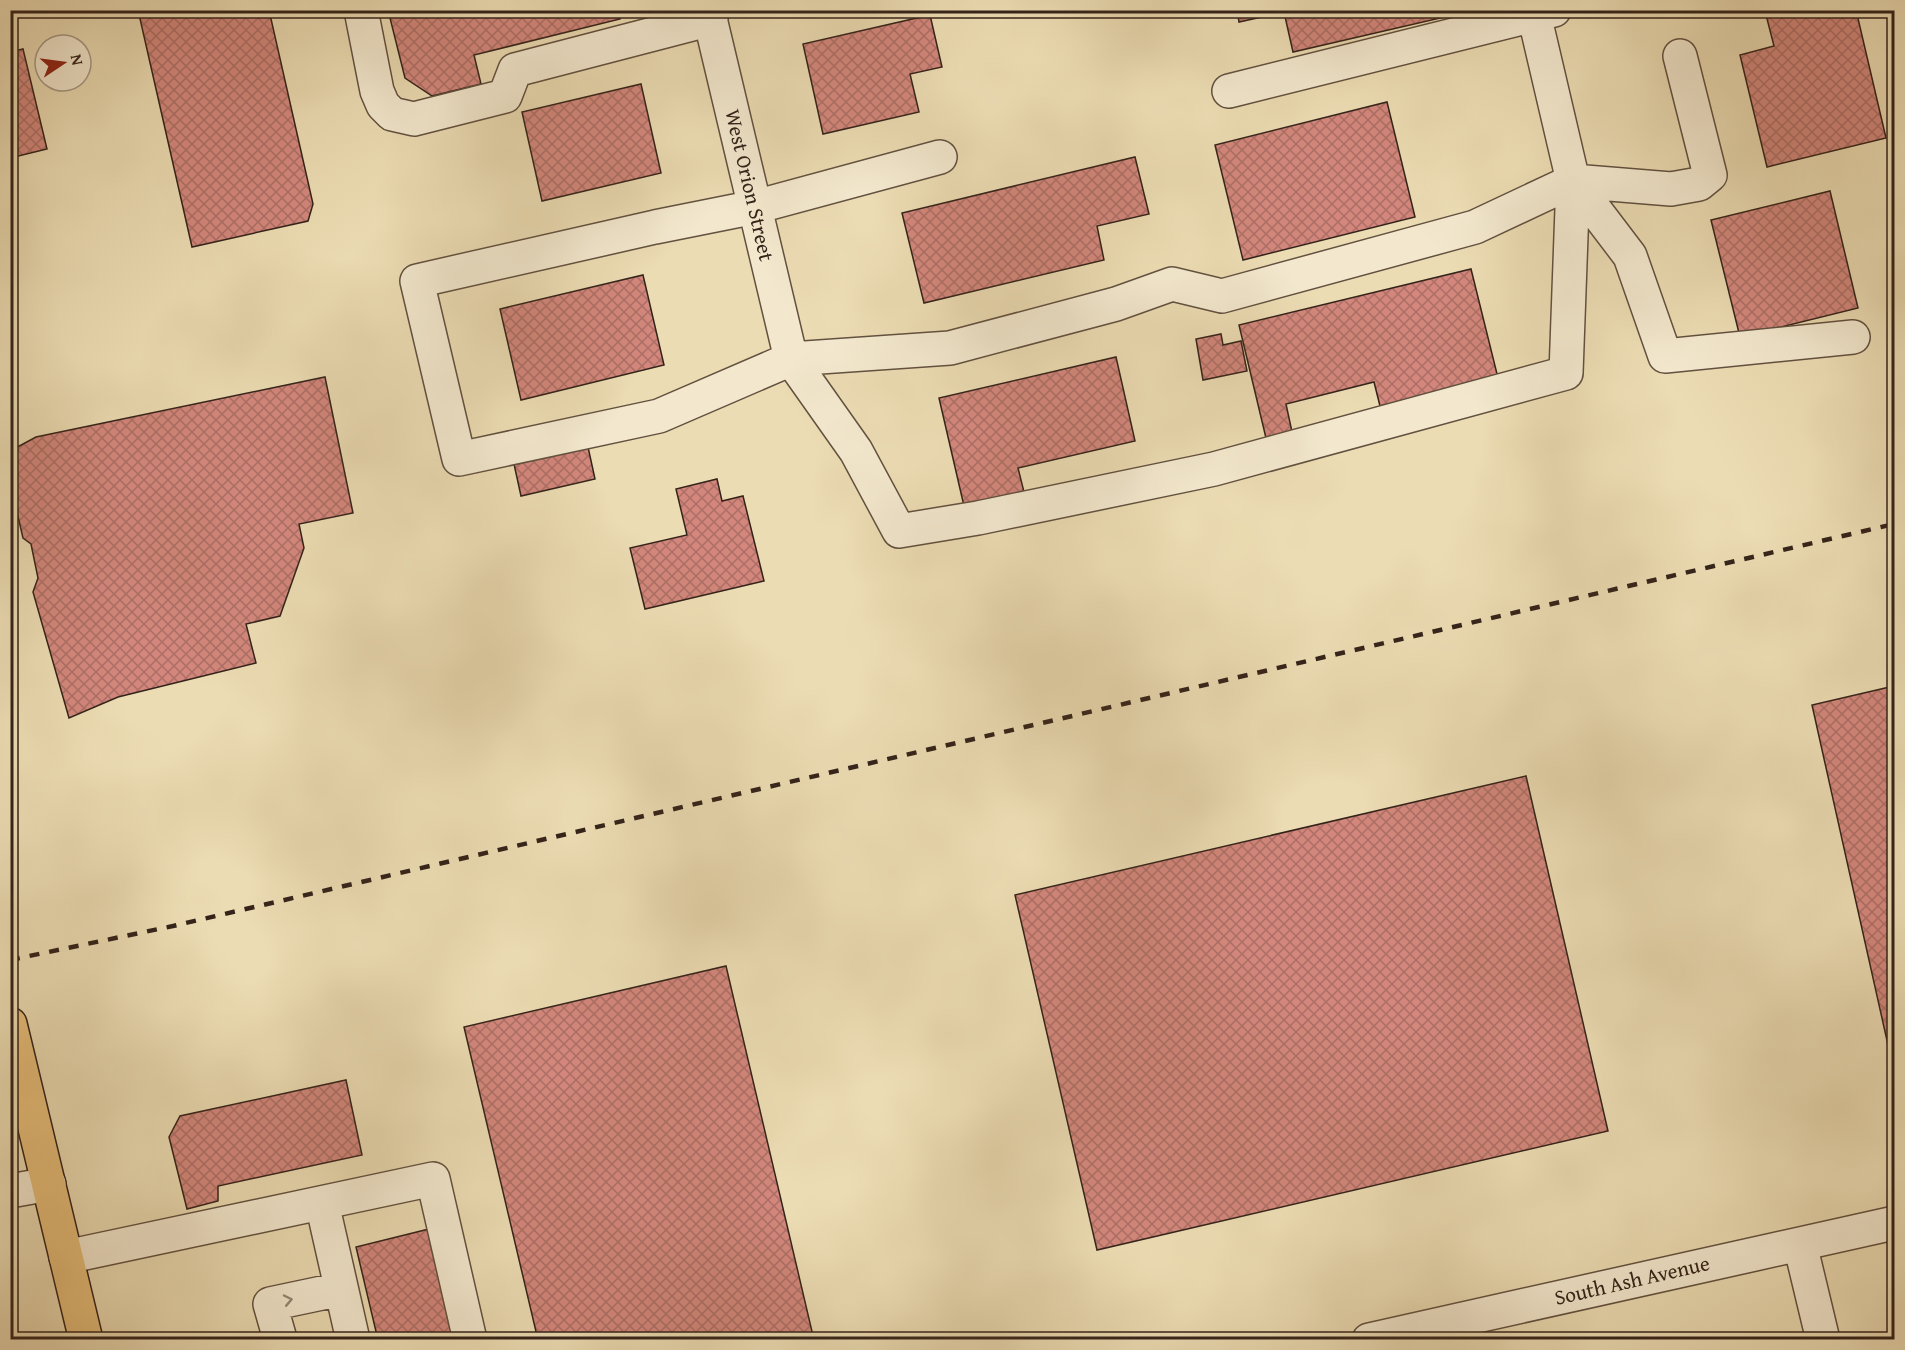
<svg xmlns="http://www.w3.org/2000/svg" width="1905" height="1350" font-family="'Gentium Book Plus',serif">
  <defs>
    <pattern id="building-cross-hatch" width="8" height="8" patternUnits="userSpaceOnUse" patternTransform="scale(1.5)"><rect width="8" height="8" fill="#d3877c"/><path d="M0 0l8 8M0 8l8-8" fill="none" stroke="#ac6e65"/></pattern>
  </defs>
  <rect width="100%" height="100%" fill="#ecdcb3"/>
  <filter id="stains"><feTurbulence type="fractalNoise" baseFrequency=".00333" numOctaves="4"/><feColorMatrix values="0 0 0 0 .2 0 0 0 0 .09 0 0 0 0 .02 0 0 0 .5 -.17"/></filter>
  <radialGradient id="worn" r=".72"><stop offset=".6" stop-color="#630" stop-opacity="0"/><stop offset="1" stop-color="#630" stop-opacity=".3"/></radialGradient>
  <!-- building -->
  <path fill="url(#building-cross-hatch)" stroke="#34231a" stroke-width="1.5" d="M138 10H269L313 204 308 221 192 247Z
    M388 10H618L620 19 474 55 481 84 432 96 405 78Z
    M1237 10H1448L1449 16 1293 52 1284 12 1239 22Z
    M1856 10 1886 138 1767 167 1740 55 1774 46 1765 11Z
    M930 15 942 67 910 74 919 112 823 134 803 44Z
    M23 49 47 149 10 158V52Z
    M641 84 661 173 542 201 522 112Z
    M1387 102 1415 217 1243 260 1215 145Z
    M1135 157 1149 214 1097 226 1104 260 924 303 902 213Z
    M1830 191 1858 308 1740 337 1711 220Z
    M1471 269 1498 378 1380 406 1374 382 1286 404 1292 432 1266 438 1239 325Z
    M643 275 664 365 521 400 500 309Z
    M1221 334 1223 345 1241 341 1247 371 1203 380 1196 339Z
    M1116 357 1135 441 1018 468 1024 492 964 506 939 398Z
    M325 377 353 513 299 524 304 548 280 616 246 624 256 663 118 697 69 718 33 592 38 578 31 544 23 538 10 482V451L36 437Z
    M588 447 595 479 521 496 514 464Z
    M717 479 722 501 743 496 764 581 645 609 630 548 687 535 676 489Z
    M1894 686V1063H1892L1812 705Z
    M1526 776 1608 1131 1097 1250 1015 895Z
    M726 966 814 1340H538L464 1027Z
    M346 1080 362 1155 218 1186V1201L187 1209 169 1137 180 1116Z
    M429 1229 456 1340H378L356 1247Z
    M238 1333 240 1340H214V1339Z"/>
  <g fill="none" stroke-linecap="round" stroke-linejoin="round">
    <!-- minor casing -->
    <g stroke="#625140" stroke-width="36">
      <path id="minor" d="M361 10 377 91 383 105 392 114 414 119 505 96 515 70 711 19
        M708 10 791 359 856 451 899 531 978 518 1214 469 1566 373 1573 181 1533 10
        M1229 91 1554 10
        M940 157 755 207 655 227 417 281 459 459 659 416 791 359 950 348 1116 304 1172 284 1222 296 1475 227 1573 181 1671 189 1699 184 1710 175 1680 56
        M1573 181 1630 256 1665 356 1853 337
        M10 1191 49 1184
        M322 1203 353 1340
        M1800 1244 1823 1340
        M66 1257 433 1179 470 1340
        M280 1339 270 1304 341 1289
        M1369 1340 1894 1223"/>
    </g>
    <!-- major casing -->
    <g stroke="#34231a" stroke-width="36">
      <path id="major" d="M10 1024 86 1340"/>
    </g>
    <!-- minor -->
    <use href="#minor" stroke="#f3e8ce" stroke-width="33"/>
    <!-- major -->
    <use href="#major" stroke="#e6be7a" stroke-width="33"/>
    <!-- rail -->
    <path stroke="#34231a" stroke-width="4.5" stroke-dasharray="10 10" stroke-linecap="butt" d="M10 960 173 926 1894 524"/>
  </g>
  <!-- one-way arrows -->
  <defs><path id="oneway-chevron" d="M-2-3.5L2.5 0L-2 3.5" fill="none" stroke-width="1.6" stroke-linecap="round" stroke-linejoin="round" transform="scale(1.5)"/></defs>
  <use stroke="#948674" href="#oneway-chevron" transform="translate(288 1300) rotate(-12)"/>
  <g text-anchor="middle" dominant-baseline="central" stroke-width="6" stroke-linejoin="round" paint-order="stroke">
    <!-- street labels -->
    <g font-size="21" fill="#34231a" stroke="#f3e8ce">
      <text transform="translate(750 185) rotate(77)">West Orion Street</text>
      <text transform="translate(1632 1280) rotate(-13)">South Ash Avenue</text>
    </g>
  </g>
  <!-- margin -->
  <rect width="1905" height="1350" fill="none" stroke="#ecdcb3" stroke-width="36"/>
  <rect x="12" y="12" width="1881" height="1326" fill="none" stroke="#34231a" stroke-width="3"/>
  <rect x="18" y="18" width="1869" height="1314" fill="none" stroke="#34231a" stroke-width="1.5"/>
  <!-- north arrow -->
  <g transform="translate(63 63) rotate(77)"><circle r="28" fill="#f3e8ce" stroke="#a79986" stroke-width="1.5"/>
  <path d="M0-4.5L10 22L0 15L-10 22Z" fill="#8f2418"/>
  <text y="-9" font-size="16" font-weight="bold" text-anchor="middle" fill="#34231a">N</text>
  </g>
  <rect width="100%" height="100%" filter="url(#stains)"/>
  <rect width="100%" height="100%" fill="url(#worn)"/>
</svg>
